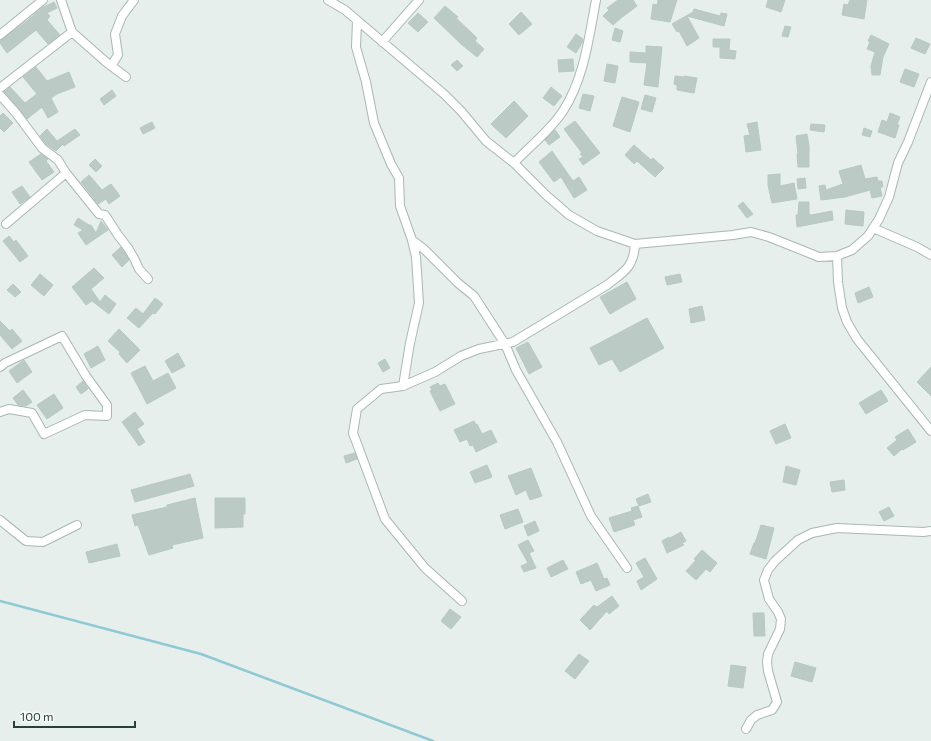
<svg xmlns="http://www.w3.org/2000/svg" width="931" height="741" font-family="Commissioner,sans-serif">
  <rect width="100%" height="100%" fill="#e6efeb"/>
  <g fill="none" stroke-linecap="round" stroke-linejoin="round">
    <!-- stream -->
    <path stroke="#8ec9d4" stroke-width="2.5" d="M0 601 201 654 433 741"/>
  </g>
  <!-- building -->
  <path fill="#bbcac4" stroke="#b8c9c2" d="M618 0H633L637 6 621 18 613 25 603 16 609 10 607 8Z
    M658 0H677L670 22 651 19 653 4 657 5Z
    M768 0H785L781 12 766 7Z
    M850 0H867L864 19 842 15 844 4 848 5Z
    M54 2 57 8 47 13 50 16 47 20 60 35 48 44 36 30 7 53 0 43V40L3 39 27 21 42 8Z
    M445 6 458 17 456 18 477 38 475 41 484 49 477 57 461 44 434 18Z
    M694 9 720 16 721 13 727 14 724 26 687 16 699 38 687 46 679 31 677 32 672 24 693 12Z
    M521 12 532 24 519 35 509 24Z
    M418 13 428 22 418 32 408 23Z
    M785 26 791 27 788 37 782 36Z
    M615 28 623 31 620 42 612 40Z
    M576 34 583 39 582 43 576 53 567 47Z
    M871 35 889 44 883 57 880 75H872L871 66 875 52 867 49 870 42 868 41Z
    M916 38 930 44 925 54 911 48Z
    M713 39H730L729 50 736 51 735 59 720 58V47H713Z
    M646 46 662 47 658 87 644 85 647 63 630 62V52L646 53Z
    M573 59 574 71 559 72 558 60Z
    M457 60 463 66 457 71 451 65Z
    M607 64 618 66 615 83 604 81Z
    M36 67 47 81 69 72 75 87 57 94 51 98 58 112 48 118 42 107 27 119 4 92 10 87 25 103 37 94 23 77Z
    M905 69 919 74 914 87 900 82Z
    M675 76 684 77V76L697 78 694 93 677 90V85L674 84Z
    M551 87 562 96 554 106 543 98Z
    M112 90 116 96 104 105 100 99Z
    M583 94 594 96 590 111 579 108Z
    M645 95 656 98 652 112 641 109Z
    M622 97 639 102 630 132 613 126Z
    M514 101 528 116 506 138 491 124Z
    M3 113 13 123 4 132 0 128V116Z
    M890 113 900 117 897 125H899L895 138 878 132 882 120 887 122Z
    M575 121 600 153 583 165 579 159 583 157 580 154 582 153 564 129Z
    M152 122 155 128 143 134 140 128Z
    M757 122 761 150 746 152 744 136 750 135 747 124Z
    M811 124 825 125 824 132 810 130Z
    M864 128 872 131 870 137 862 135Z
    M47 129 57 141 75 129 80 135 64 146 63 144 56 151 46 144 40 136Z
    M555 130 560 137 549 145 545 140Z
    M807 134 809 146V167H798L797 154H798L796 136Z
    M634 145 651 160 653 158 664 168 655 177 637 161 634 164 625 155Z
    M552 151 573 181 579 177 587 190 574 198 561 177 554 182 539 162Z
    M41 154 48 159 46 161 54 172 42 180 29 162Z
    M95 159 102 166 96 172 89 165Z
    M861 165 865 179 877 177 878 181H882L883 187H880L882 196 872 198 870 190 845 197 821 200 819 186 825 185 826 190 843 184 839 171Z
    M780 174V186L794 183 797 199 772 203 768 185V175Z
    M89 175 102 190 111 184 120 196 109 204 106 199 98 204 81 182Z
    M805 178 806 188 798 189 797 179Z
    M22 186 30 197 20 204 12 192Z
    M743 202 753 214 747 218 738 206Z
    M799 202H809V214L811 215 832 211 833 220 797 227 796 215H798Z
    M846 210 864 212 863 226 845 224Z
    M78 218 89 225H91L96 233 101 221 108 230 86 245 78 233 83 230 74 225Z
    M9 236 14 242 16 240 28 256 20 262 3 241Z
    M121 247 129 260 122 267 112 255Z
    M94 268 104 278 91 289 100 302 105 295 116 304 109 314 92 301 86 305 72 287Z
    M40 274 53 285 44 296 31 285Z
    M680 274 682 282 667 285 665 277Z
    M627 282 636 299 610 314 600 297Z
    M13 284 21 292 15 297 7 290Z
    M869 287 873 297 858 303 855 293Z
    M155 298 163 304 155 314 153 313 139 328 127 318 136 308 143 314Z
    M702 306 705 320 691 323 689 309Z
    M647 318 664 348 620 372 612 359 599 365 590 348Z
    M0 321 10 331 12 329 22 341 12 349 0 335Z
    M119 329 140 350 127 363 119 354 120 352 108 341Z
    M528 342 542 367 529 374 516 348Z
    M98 346 105 360 91 368 84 354Z
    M178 353 185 366 172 373 165 361Z
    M385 359 390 368 383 372 378 363Z
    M24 360 32 372 17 383 9 371Z
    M145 366 153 381 168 373 176 388 147 404 131 373Z
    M931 367V396L917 382Z
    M83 381 88 389 81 394 76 387Z
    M438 383 440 386 445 384 455 404 440 411 430 391 432 390 430 387Z
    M23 390 32 402 26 406 18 405 13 398Z
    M881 390 888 401 866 414 859 403Z
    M54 394 63 408 47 419 37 405Z
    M135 412 144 424 137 429 145 442 139 446 122 422Z
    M474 421 476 425 477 424 482 434 491 430 497 442 476 452 473 445 470 446 467 439 460 442 454 430Z
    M785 424 791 438 776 444 770 431Z
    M908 429 916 442 903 450 902 449 894 456 887 448 897 440 895 437Z
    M355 453 357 459 346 463 344 456Z
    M487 465 492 477 475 483 470 472Z
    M786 466 800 470 796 485 783 482Z
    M531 468 542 496 530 500 526 490 516 495 508 476Z
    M190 474 194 486 135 502 131 490Z
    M844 480 845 490 832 492 830 482Z
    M648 494 651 502 639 506 636 499Z
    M195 498 203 538 172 545 173 548 149 555 138 525 135 526 132 515 167 507V505Z
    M215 498H245V514H243V527L215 528Z
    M638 506 642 517 633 520 635 525 614 532 609 518 632 511 631 508Z
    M889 507 894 516 884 521 879 512Z
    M518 509 523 522 505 529 500 515Z
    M535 521 539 531 528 536 524 526Z
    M761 525 774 528 766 559 750 554 754 543H755Z
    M681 532 686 541 682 543 684 545 667 553 662 541 669 537 670 538Z
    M528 540 534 551 529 553 536 568 524 572 521 566 528 563 518 545Z
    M117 544 120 556 89 563 86 552Z
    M702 550 717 563 710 572 706 569 696 580 686 571 696 560 694 559Z
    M645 558 657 579 641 590 637 581 644 577 636 563Z
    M563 560 568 569 551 577 547 568Z
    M597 563 604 579 607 578 610 585 596 591 591 580 581 584 576 572Z
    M612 596 619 606 609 614 607 611 590 630 580 620 594 605 597 607Z
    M450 609 461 617 451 629 441 621Z
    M753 613H764L765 636H754Z
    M579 654 589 661 575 679 565 671Z
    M795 662 816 668 812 682 791 676Z
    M731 665 746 667 743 688 728 686Z"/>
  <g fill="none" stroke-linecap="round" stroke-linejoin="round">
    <!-- minor casing -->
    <g stroke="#a8b8b2" stroke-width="10">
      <path id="minor" d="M328 0 345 10 444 94 461 111 486 141 514 163 546 195 569 215 597 231 635 244 733 235 751 232 769 237 819 257 837 256 852 250 868 236 879 219 889 197 898 163 908 142 931 82
        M357 21 356 47 366 82 374 123 391 164 399 178 400 206 412 240 425 250 458 283 474 296 505 344 516 370 557 442 591 516 627 568
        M72 32 106 62 126 77
        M0 35 43 0
        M382 42 419 0
        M111 66 118 55 115 34 122 16 134 0
        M0 88 72 32 61 0
        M0 95 16 113 42 148 58 160 66 173
        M514 163C530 146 550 131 563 111 584 79 589 37 596 0
        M6 224 66 173 99 214 105 215 118 235 128 248 135 260 139 269 148 279
        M873 228 917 247 931 255
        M837 256 838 282 842 308 847 322 857 339 931 431
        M0 367 5 363 62 336 86 376 107 405V416L85 415 44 434 32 413 9 409 0 412
        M403 386 410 343 419 303 416 257 412 240
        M0 520 26 541 43 542 77 525
        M462 601 425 568 385 519 353 433 357 409 381 389 403 386 435 372 461 356 479 349 513 342 607 285C624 272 634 267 635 244
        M746 729 751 720 757 715 772 710 777 702 768 671 767 662 768 654 780 629 781 619 778 612 769 599 764 580 768 570 775 561 798 540 812 533 837 528 923 532 931 531"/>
    </g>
    <!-- minor -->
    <use href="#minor" stroke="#fff" stroke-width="8"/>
  </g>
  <!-- scale -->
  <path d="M14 721v6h121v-6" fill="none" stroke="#24423a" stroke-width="2"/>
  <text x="20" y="721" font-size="12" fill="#24423a" stroke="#f7fbf9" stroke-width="3" paint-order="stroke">100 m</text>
</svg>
